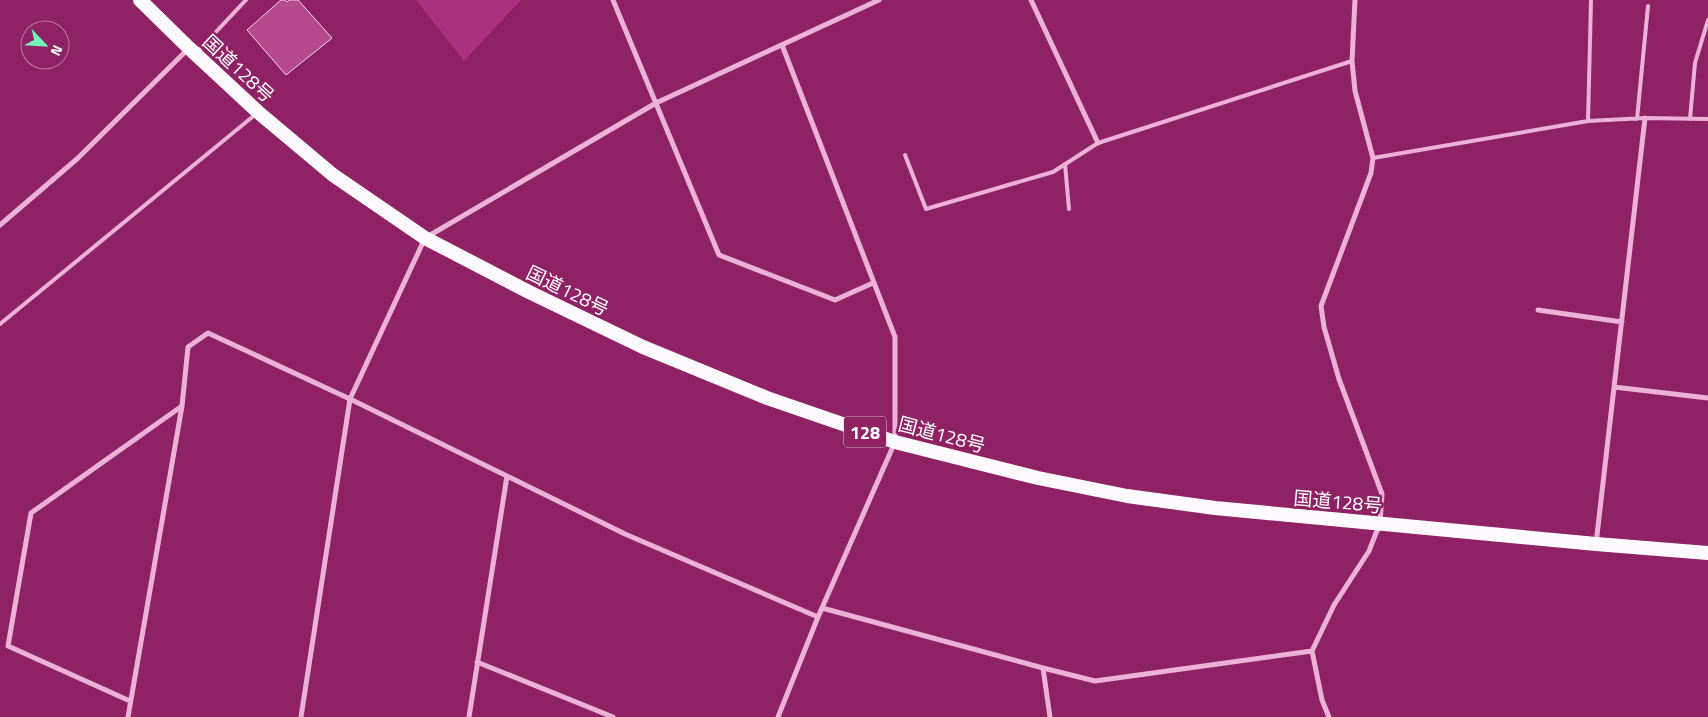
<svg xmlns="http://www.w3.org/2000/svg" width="1708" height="717" font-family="'Titillium Web','Noto Sans JP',sans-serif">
  <rect width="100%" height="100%" fill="#8e2265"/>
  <!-- green -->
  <path fill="#a9327f" d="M416 0H521L464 61Z"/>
  <!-- building -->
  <path fill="#b54b8d" stroke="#f9d6ec" d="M281 0H285L287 2 289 0H298L332 38 286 75 247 30Z"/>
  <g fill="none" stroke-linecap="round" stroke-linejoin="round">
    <!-- service -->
    <path stroke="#ecb1d6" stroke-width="4" d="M198 51 246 0
      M1637 119 1648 6
      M1690 119 1695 63 1708 20
      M1588 121 1591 1
      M905 155 926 209 1053 172 1098 143 1352 61
      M1373 158 1588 121 1645 118 1708 119
      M1065 164 1069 209
      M0 324 256 114"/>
    <!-- minor -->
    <path stroke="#ecb1d6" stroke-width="5" d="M613 0 719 255 835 300 873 283
      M1031 0 1098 143
      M0 225 78 158 188 49
      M1538 310 1622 322
      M1614 387 1708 398
      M1596 544 1645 118
      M822 608 1043 668 1095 681 1312 651
      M477 662 613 717
      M1043 668 1050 717
      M130 701 8 646 31 513 182 406
      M128 717 182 406 188 347 208 333 350 399 625 534 818 617
      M301 717 350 399 425 238 656 103 879 0
      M469 717 507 476
      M778 717 818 617 895 442V337L782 45
      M1329 717 1322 700 1312 651 1334 605 1369 551 1380 523 1382 494 1339 379 1324 327 1321 306 1371 173 1373 158 1355 91 1352 61 1355 0"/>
    <!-- trunk -->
    <path stroke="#fffafd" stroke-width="14" d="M140 0 189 48 258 112 333 175 425 238 529 292 643 347 767 398 895 442 1038 478 1127 496 1215 508 1596 544 1708 553"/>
  </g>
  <g text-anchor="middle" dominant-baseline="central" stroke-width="5" stroke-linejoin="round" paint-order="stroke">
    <!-- shield labels -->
    <rect fill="#8e2265" stroke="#ddbdd1" stroke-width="1" x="844" y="416.5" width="42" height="31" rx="4"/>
    <g font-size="18" font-weight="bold" fill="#fff">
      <text x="865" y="432">128</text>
    </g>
    <!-- street labels -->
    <g font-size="19" fill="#fff" stroke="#8e2265">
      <text transform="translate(239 68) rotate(43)">国道128号</text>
      <text transform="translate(568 290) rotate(26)">国道128号</text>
      <text transform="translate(942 434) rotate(15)">国道128号</text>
      <text transform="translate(1338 501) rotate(5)">国道128号</text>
    </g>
  </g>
  <!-- north arrow -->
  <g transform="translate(45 45) rotate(115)"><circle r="24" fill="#8e2265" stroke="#bb7aa3"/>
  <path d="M0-4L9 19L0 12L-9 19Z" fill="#72f8b8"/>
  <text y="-8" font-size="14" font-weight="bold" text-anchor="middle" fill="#ffffff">N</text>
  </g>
</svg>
